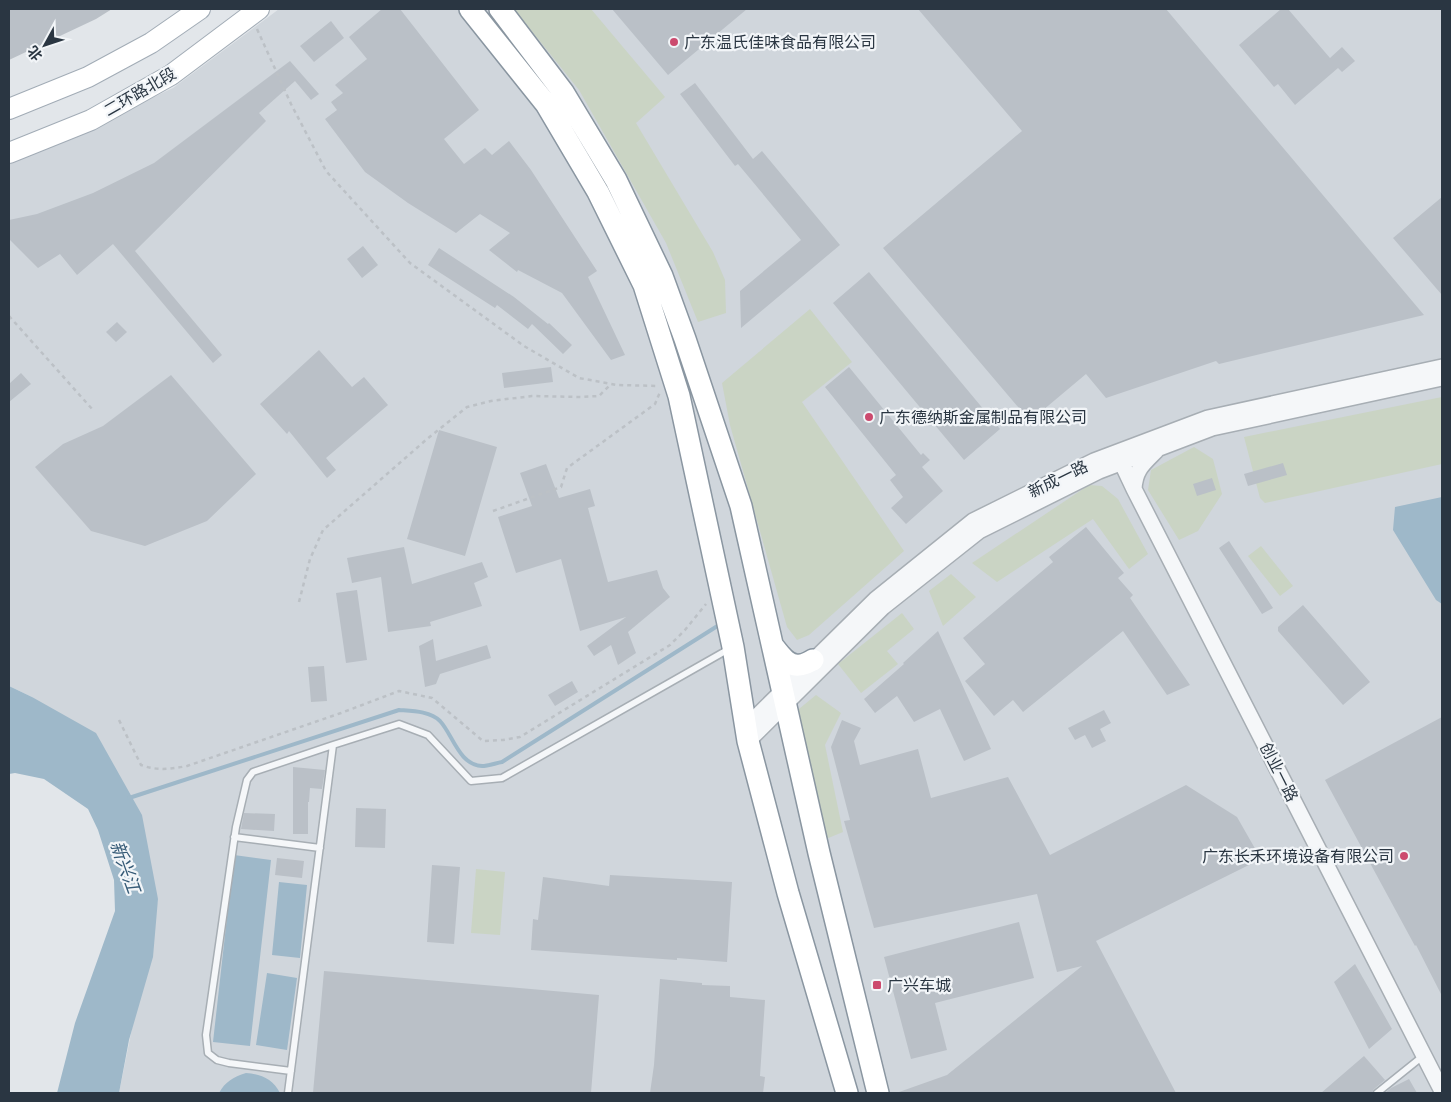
<svg xmlns="http://www.w3.org/2000/svg" width="1451" height="1102" font-family="Montserrat,'Noto Sans SC',sans-serif">
  <rect width="100%" height="100%" fill="#e2e6ea"/>
  <!-- built -->
  <path fill="#d0d6dc" d="M279 9H1442V1093H119L158 899 32 697 9 686V160L31 155 173 88Z"/>
  <!-- green -->
  <path fill="#cad4c4" d="M514 9H591L665 97 636 123 713 252 725 280 726 313 698 322 666 243 579 90Z
    M810 309 852 362 802 402 904 551 809 635 797 640 787 627 730 425 722 383Z
    M1442 397V464L1265 503 1260 498 1244 437Z
    M1194 447 1213 459 1222 494 1198 531 1179 540 1148 490 1151 470Z
    M1089 485 1102 486 1118 499 1148 554 1129 569 1093 519 997 582 972 563Z
    M1261 546 1293 586 1280 596 1248 556Z
    M951 574 976 597 943 626 929 591Z
    M902 613 914 629 887 651 898 664 861 693 838 664Z
    M816 695 841 713 825 745 843 832 821 841 794 713Z
    M476 869 505 872 500 935 471 933Z"/>
  <!-- water -->
  <path fill="#9eb8c9" d="M1442 497V604L1436 600 1393 530 1395 507Z
    M9 686 32 697 96 733 142 815 158 899 153 957 129 1040 119 1093H57L75 1023 115 911 114 880 98 830 88 809 44 779 15 773 9 774Z
    M234 855 271 860 250 1046 213 1042Z
    M279 882 307 885 300 958 272 955Z
    M267 973 297 978 287 1050 256 1045Z
    M246 1073C261 1074 273 1079 280 1093H219C225 1082 233 1077 246 1073Z"/>
  <g fill="none" stroke-linecap="round" stroke-linejoin="round">
    <!-- stream -->
    <path stroke="#9eb8c9" stroke-width="4" d="M129 798 399 710C412 711 430 711 440 721 453 735 459 765 482 766 488 766 496 763 502 762L719 625"/>
  </g>
  <!-- building -->
  <path fill="#bac0c7" d="M9 9H112L96 19 9 60Z
    M382 9H400L479 110 444 139 464 164 485 148 492 155 509 141 531 170 597 271 588 277 625 355 611 360 562 293 518 270 517 272 489 250 510 233 480 214 456 233 408 203 365 172 325 119 337 110 331 102 343 93 335 85 367 59 349 37Z
    M612 9H747L668 75Z
    M918 9H1166L1424 315 1219 364 1216 361 1106 398 1086 374 1030 421 883 248 1022 131Z
    M1281 9H1288L1330 58 1342 47 1355 61 1342 72 1338 68 1295 105 1278 84 1274 87 1239 45Z
    M331 21 344 38 314 62 300 46Z
    M290 61 319 94 311 100 295 81 259 113 266 121 135 251 222 355 213 363 113 244 77 275 60 254 38 268 9 239V220L37 214 93 193 154 163Z
    M695 83 753 159 762 151 840 245 741 328 740 291 801 240 738 164 735 166 680 94Z
    M1442 197V295L1393 238Z
    M363 246 378 265 362 278 347 259Z
    M439 248 514 297 548 324 549 323 572 345 563 354 532 324 528 329 497 305 495 308 428 265Z
    M869 272 1000 429 964 460 833 303Z
    M117 322 127 332 116 342 106 332Z
    M319 350 352 387 364 377 388 405 326 458 336 470 327 478 289 431 287 434 260 404Z
    M551 367 553 382 504 388 502 373Z
    M849 367 921 455 923 453 930 460 922 467 943 491 906 524 891 508 903 497 890 480 896 475 825 387Z
    M21 373 31 384 9 402V384Z
    M171 375 256 474 207 521 145 546 91 531 35 467 63 444 103 426Z
    M439 430 497 447 465 556 407 539Z
    M1283 463 1287 475 1248 486 1244 474Z
    M546 464 559 498 590 489 595 506 588 508 608 582 657 570 663 588 670 597 628 632 636 653 618 665 611 645 594 656 587 646 626 617 580 631 561 559 516 573 498 517 532 506 520 473Z
    M1212 478 1216 490 1197 496 1193 484Z
    M1086 527 1124 573 1118 578 1133 595 1130 598 1190 685 1167 695 1123 631 1023 712 1013 700 994 716 965 681 985 664 963 638 1053 562 1049 557Z
    M1229 541 1273 608 1262 614 1219 548Z
    M404 547 412 584 482 562 488 577 474 583 482 606 430 622 431 626 388 632 381 577 352 583 347 558Z
    M357 590 367 660 346 663 336 593Z
    M1303 605 1370 682 1343 705 1278 631V627Z
    M938 631 991 749 964 761 940 709 914 722 897 696 875 713 864 699 904 664 903 663Z
    M433 639 436 661 487 645 491 658 440 674 436 684 425 687 419 646Z
    M324 666 327 701 311 702 308 667Z
    M572 681 578 692 555 706 548 695Z
    M1104 710 1111 723 1100 729 1106 741 1092 748 1085 735 1075 740 1068 728Z
    M1442 717V996L1416 945 1415 946 1325 780Z
    M842 720 861 728 854 741 860 765 918 749 931 798 1008 777 1050 855 1186 785 1237 817 1261 859 1096 941 1176 1093H900L899 1092 947 1075 1082 966 1057 972 1037 894 874 928 844 821 850 820 831 747Z
    M293 767 325 770 322 789 310 788 309 802H308V834H293Z
    M356 808 386 809 385 848 355 847Z
    M244 813 275 814 274 831 241 829Z
    M277 858 304 861 302 878 275 875Z
    M432 865 460 867 454 944 427 942Z
    M610 875 732 882 727 962 677 958V960L531 950 533 919 538 920 543 877 609 886Z
    M1019 922 1034 978 935 1003 947 1050 911 1059 884 957Z
    M1355 964 1392 1029 1369 1049 1334 982Z
    M324 971 599 995 591 1093H313Z
    M660 979 690 982 702 983V985L730 986V997L765 1000 760 1076 765 1077 763 1093H650L654 1065Z
    M1364 1056 1385 1080 1374 1089 1372 1093H1321Z
    M1409 1079 1417 1093H1385L1391 1088Z"/>
  <g fill="none" stroke-linecap="round" stroke-linejoin="round">
    <!-- service casing -->
    <g stroke="#a7aeb4" stroke-width="9">
      <path id="service" d="M333 745 399 724 428 735 471 781 502 778 729 649
        M234 837 320 848
        M288 1093 333 745 253 772 247 780 236 827 206 1035 208 1053 217 1060 229 1063 291 1071
        M1377 1093 1423 1056"/>
    </g>
    <!-- tertiary casing -->
    <g stroke="#a7aeb4" stroke-width="18">
      <path id="tertiary" d="M1117 453 1134 489 1442 1091
        M1134 489C1135 470 1143 464 1156 451
        M746 727 876 599 973 521 1094 461 1208 418 1442 367
        M748 741 883 607 979 531 1099 471 1212 428 1442 378"/>
    </g>
    <!-- primary casing -->
    <g stroke="#a2acb6" stroke-width="22">
      <path id="primary" d="M9 109 88 77 151 43 200 9
        M9 153 91 120 171 75 259 9"/>
    </g>
    <!-- trunk casing -->
    <g stroke="#8a96a1" stroke-width="24">
      <path id="trunk" d="M470 9 546 104 598 192 644 285 679 396 733 647 748 741 788 893 847 1093
        M500 9 563 92 616 180 662 276 685 339 741 506 819 853 878 1093
        M773 646C780 655 788 667 800 665 804 665 809 662 813 660"/>
    </g>
    <!-- path -->
    <path stroke="#bcc1c6" stroke-width="2.5" stroke-dasharray="4 4" stroke-linecap="butt" d="M257 29 291 104 326 171 410 263 524 346 579 378 617 385 659 386
      M9 316 93 410
      M493 511 561 487 567 468 655 404 660 392
      M299 602 310 559 323 530 427 439 467 407 491 401 532 396 581 397 599 396 611 384
      M119 720 141 765C157 771 171 769 187 766L341 713 399 691 432 698 483 741 503 740 520 737 670 645 685 630 706 604"/>
    <!-- service -->
    <use href="#service" stroke="#f5f7f9" stroke-width="6"/>
    <!-- tertiary -->
    <use href="#tertiary" stroke="#f5f7f9" stroke-width="15"/>
    <!-- primary -->
    <use href="#primary" stroke="#fff" stroke-width="20"/>
    <!-- trunk -->
    <use href="#trunk" stroke="#fff" stroke-width="21"/>
  </g>
  <!-- markers -->
  <g fill="#cc4a6e" stroke="#f2f5f8" stroke-width="2">
    <circle cx="674" cy="42" r="5"/>
    <circle cx="869" cy="417" r="5"/>
    <circle cx="1404" cy="856" r="5"/>
    <rect x="872" y="980" width="10" height="10" rx="2.5"/>
  </g>
  <g text-anchor="middle" dominant-baseline="central" stroke-width="4.5" stroke-linejoin="round" paint-order="stroke">
    <!-- poi labels -->
    <g font-size="16" fill="#2a3642" stroke="#f2f5f8" text-anchor="start">
      <text x="684" y="42">广东温氏佳味食品有限公司</text>
      <text x="879" y="417">广东德纳斯金属制品有限公司</text>
      <text x="1394" y="856" text-anchor="end">广东长禾环境设备有限公司</text>
      <text x="887" y="985">广兴车城</text>
    </g>
    <!-- street labels -->
    <g font-size="16" fill="#2a3642" stroke="#f2f5f8">
      <text transform="translate(140 92) rotate(-30)">二环路北段</text>
      <text transform="translate(1058 479) rotate(-26)">新成一路</text>
      <text transform="translate(1279 772) rotate(63)">创业一路</text>
    </g>
    <!-- water labels -->
    <g font-size="18" font-style="italic" fill="#355a76" stroke="#f2f5f8">
      <text transform="translate(125 867) rotate(70)">新兴江</text>
    </g>
  </g>
  <!-- border -->
  <rect width="1451" height="1102" fill="none" stroke="#2a3642" stroke-width="20"/>
  <!-- north arrow -->
  <g transform="translate(45 45) rotate(230)" stroke="#f2f5f8" stroke-width="4" paint-order="stroke">
  <path d="M0-4L9 19L0 12L-9 19Z" fill="#2a3642"/>
  <text y="-8" font-size="14" font-weight="bold" text-anchor="middle" fill="#2a3642">北</text>
  </g>
</svg>
